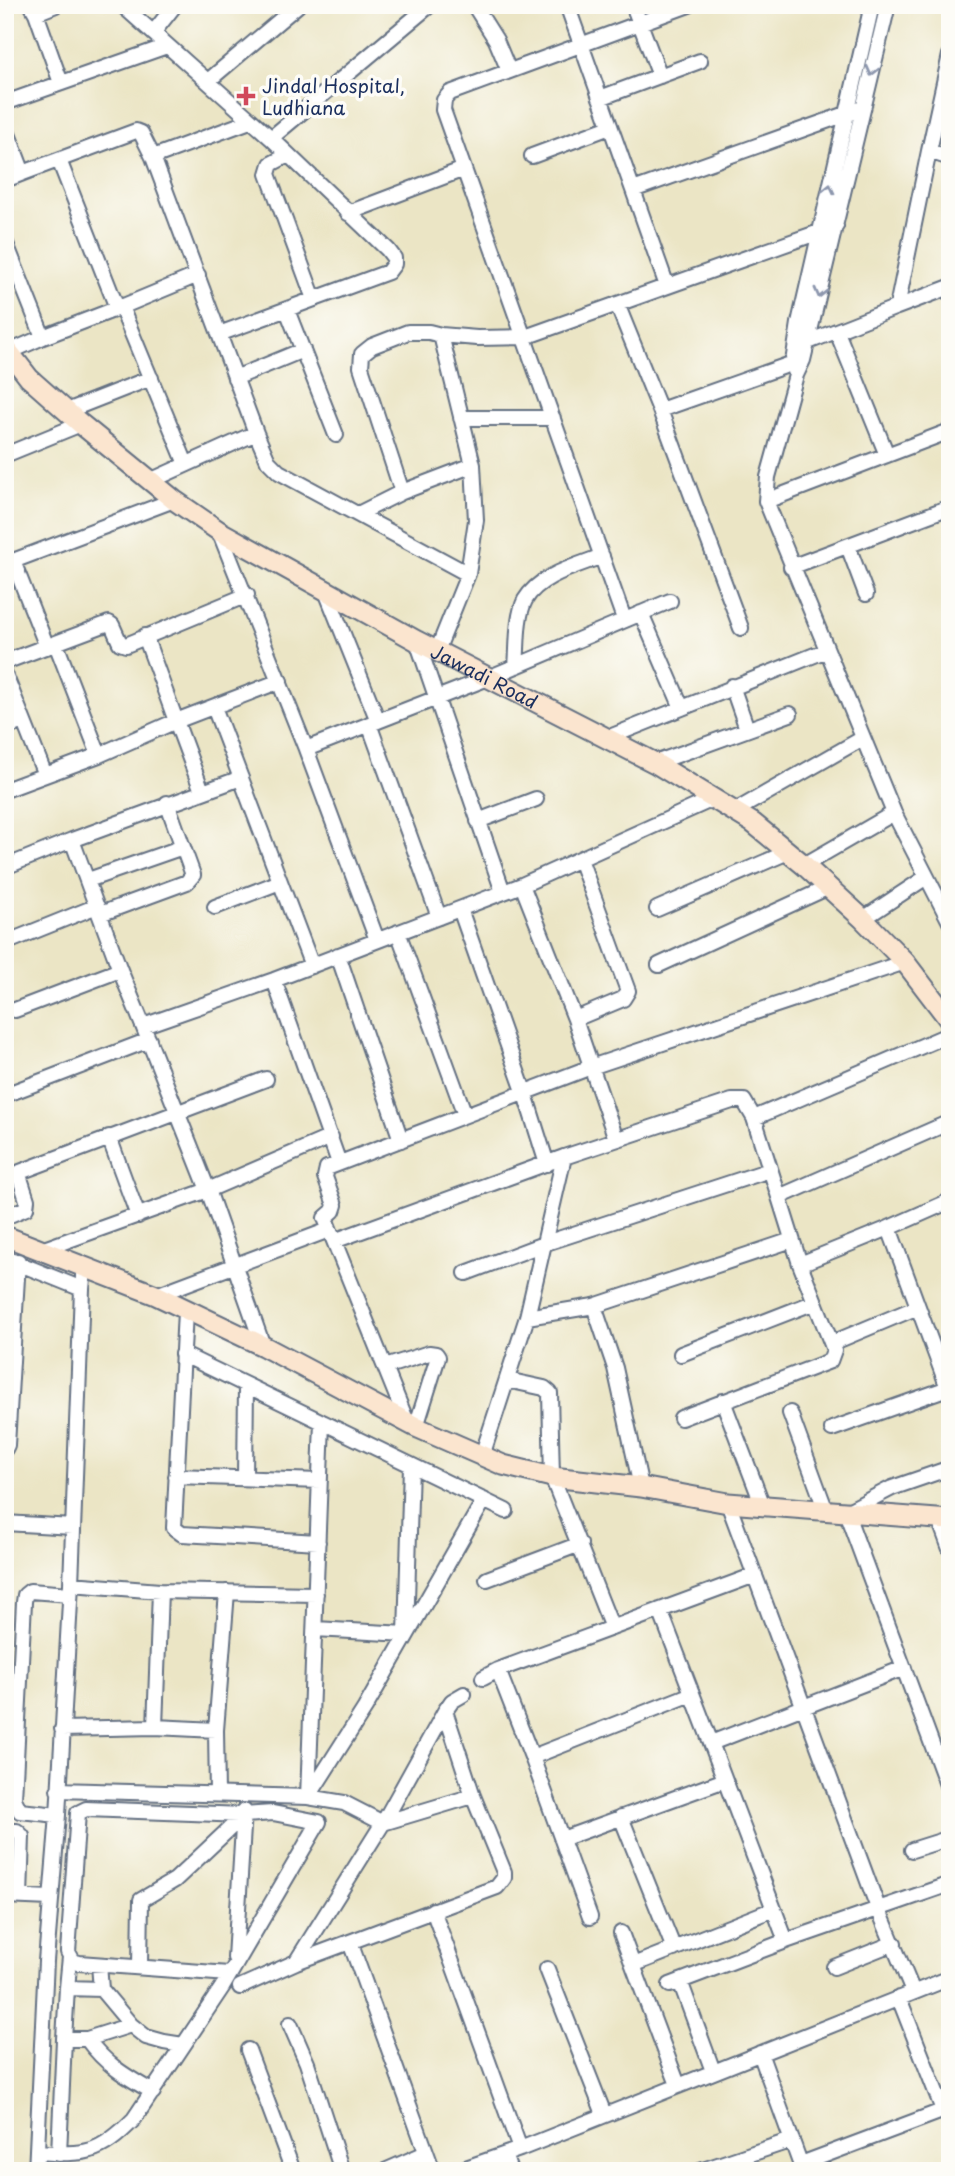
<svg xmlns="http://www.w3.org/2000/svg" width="955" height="2176" font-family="'Playpen Sans',sans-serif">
  <rect width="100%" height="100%" fill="#fdfcf7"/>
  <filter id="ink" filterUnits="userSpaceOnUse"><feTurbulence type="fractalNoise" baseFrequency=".0143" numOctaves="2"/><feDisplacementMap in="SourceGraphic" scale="14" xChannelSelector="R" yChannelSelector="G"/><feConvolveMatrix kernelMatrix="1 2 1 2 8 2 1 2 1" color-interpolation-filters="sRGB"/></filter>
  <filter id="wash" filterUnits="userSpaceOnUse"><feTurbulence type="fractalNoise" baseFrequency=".00686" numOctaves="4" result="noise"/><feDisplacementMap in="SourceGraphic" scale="28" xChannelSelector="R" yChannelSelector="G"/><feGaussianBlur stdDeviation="1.57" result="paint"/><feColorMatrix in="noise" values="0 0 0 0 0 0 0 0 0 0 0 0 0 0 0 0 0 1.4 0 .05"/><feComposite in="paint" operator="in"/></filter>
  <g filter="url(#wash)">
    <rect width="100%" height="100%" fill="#ebe5c5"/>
  </g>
  <g filter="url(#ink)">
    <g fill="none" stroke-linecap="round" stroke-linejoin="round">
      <!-- street casing -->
      <g stroke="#646f82" stroke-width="18">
        <path id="street" d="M122 5 271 138 430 5
          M474 5 496 40 509 71
          M567 5 633 190 863 108
          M633 5 660 76
          M888 5 803 360 796 375 768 477 766 501 894 813 950 922
          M32 6 36 13 56 5
          M36 13 61 83
          M153 33 175 5
          M950 55 929 151 950 158
          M208 81 298 5
          M600 98 700 61
          M5 103 167 46
          M5 126 23 173 136 131 141 133 153 157 256 433 150 481
          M288 155 271 164 268 174 314 299
          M532 156 610 127
          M153 157 250 121
          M59 160 117 308
          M5 180 23 173
          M633 190 667 286
          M348 213 464 169
          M5 241 43 337 121 307
          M617 304 660 410 799 361
          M897 307 950 287
          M287 310 336 435
          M837 332 887 455
          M219 334 388 272 394 264V258L388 250 271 138
          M803 344 897 307 929 151
          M9 352 43 337
          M796 375 793 362 799 323 872 5
          M235 378 303 350
          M660 410 741 628
          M67 411 151 378
          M461 418H553
          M256 433 268 461 279 472 468 574 437 651
          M5 455 81 424
          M186 464 121 307 198 275
          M402 492 361 367 362 354 372 346 408 332H429L441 335
          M766 501 950 431
          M358 514 402 492 473 465 441 335 477 338 525 337 836 226
          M219 531 306 749
          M848 546 866 594
          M13 561 47 647
          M5 564 174 500
          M791 567 950 507
          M468 574 476 520 473 465
          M325 589 378 721
          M641 613 682 708
          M624 619 443 110 444 100 450 93 689 5
          M145 636 176 721 280 681
          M417 641 503 892
          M5 662 109 623 112 625 120 643 126 645 247 595
          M516 666C518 646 516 618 525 600 539 575 577 566 602 556
          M5 674 45 775
          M732 686 747 729
          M214 707 312 966
          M369 724 439 917
          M5 728 23 721
          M607 738 827 650
          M99 755 176 721 202 791
          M655 763 790 714
          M5 790 99 755 56 644
          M735 811 863 738
          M478 821 536 799
          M804 865 894 813
          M5 867 72 840
          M88 880 183 847
          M522 885 575 1019 616 1139
          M215 907 280 882
          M460 909 525 1094 547 1164
          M657 909 788 852
          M100 914 187 882 193 875 167 803
          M863 919 925 878
          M398 932 465 1115
          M377 940 306 749 488 678 670 601
          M5 943 97 906
          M338 955 401 1140
          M659 965 829 887
          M274 980 339 1163
          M15 1010 120 970
          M575 1019 623 999 628 991 580 859
          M143 1026 120 970 72 840 241 778
          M5 1095 149 1040
          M754 1118 779 1197 950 1122
          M109 1137 138 1216
          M5 1217 26 1208 27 1200 19 1175 20 1172 266 1079
          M334 1241 325 1218 333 1211 335 1205 325 1177 327 1168 591 1067 905 962
          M41 1250 208 1190 331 1137
          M5 1258 82 1289
          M800 1264 889 1228
          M466 1273 546 1243 770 1170
          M156 1295 329 1230
          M594 1306 615 1368 641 1487
          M185 1311 174 1528 182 1534 318 1542
          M527 1317 594 1306 792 1240
          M832 1343 918 1307
          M263 1346 208 1190 143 1026 274 980 522 885 715 798
          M182 1354 506 1511
          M681 1354 815 1302
          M385 1367 429 1353 436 1354 438 1357 416 1427
          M507 1380 544 1388 550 1393 552 1477 612 1628
          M723 1401 763 1506
          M790 1413 826 1511
          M681 1418 830 1361 834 1350 800 1264 779 1197
          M407 1422 334 1241 564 1157 732 1101H744L754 1118 950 1034
          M832 1429 948 1388 889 1228 950 1201
          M5 1449 7 1445 18 1261
          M482 1456 527 1317 564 1157
          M950 1468 892 1488 846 1512 950 1793
          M176 1476 320 1481
          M245 1478 246 1386
          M728 1503 878 1908 913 1992
          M939 1519 950 1549
          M5 1523 73 1527
          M487 1579 580 1544
          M71 1584 160 1591 316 1594
          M660 1610 711 1743
          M315 1629 406 1634 411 1465
          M498 1670 532 1757 692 1694
          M483 1678 498 1670 755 1575
          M155 1727 216 1730
          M62 1729 155 1727 160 1591
          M532 1757 590 1917
          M58 1790 308 1797 344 1803 383 1823 473 1796
          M217 1794 216 1730 227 1592
          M309 1796 365 1708 484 1500
          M308 1797 322 1422
          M58 1815 20 1811 14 1799 24 1602 25 1595 30 1591 70 1594
          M621 1817 674 1949
          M5 1831H17L22 1836 20 1897
          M562 1839 725 1780
          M912 1850 950 1838
          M5 1896 50 1898
          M433 1910 520 2149
          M621 1933 678 2085
          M786 1941 711 1743 904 1668
          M350 1942 433 2171
          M235 1958 244 1811
          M296 1962 383 1823 445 1711
          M99 1965 101 1989 131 2025 146 2037 164 2042 183 2045
          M633 1965 774 1909
          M140 1966 141 1900 175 1880 244 1815
          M834 1967 894 1943
          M547 1969 604 2114
          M680 1981 713 2071
          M670 1985 786 1941 950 1884
          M240 1987 296 1962 497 1887 504 1878V1872L473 1796 445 1711 452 1701 464 1694
          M67 1988 70 1957
          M899 1998 943 2110
          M290 2024 307 2063 342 2171
          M64 2039 67 1988 101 1989
          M87 2039C106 2065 125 2076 153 2092
          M248 2050 293 2171
          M760 2053 803 2171
          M37 2152C85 2155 99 2155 134 2119L223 1986 319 1822 273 1813 244 1815 86 1809 78 1813 68 1952 73 1961 79 1963 229 1974
          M59 2154 64 2039H87L131 2025
          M504 2155 510 2171
          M801 2164 950 2108
          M36 2171 46 1961 58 1815 71 1584 82 1289 84 1267
          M385 2171 426 2153
          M457 2171 520 2149 950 1978
          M700 2171 792 2140"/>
      </g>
      <!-- secondary casing -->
      <g stroke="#646f82" stroke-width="23">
        <g id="secondary">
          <path id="s1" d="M5 347 29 378 81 424 174 500 219 531 417 641 655 763 753 823 804 865 863 919 905 962 950 1021"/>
          <path d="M5 1236 156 1295 263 1346 416 1427 503 1465 552 1477 641 1487 728 1503 950 1520"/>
        </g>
      </g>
      <!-- street -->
      <use href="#street" stroke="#fff" stroke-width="14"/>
      <!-- secondary -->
      <use href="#secondary" stroke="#fbe5cf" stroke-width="19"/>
    </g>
    <!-- one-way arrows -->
    <defs><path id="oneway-chevron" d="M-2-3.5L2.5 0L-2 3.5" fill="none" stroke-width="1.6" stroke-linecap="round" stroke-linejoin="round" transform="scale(1.75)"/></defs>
    <g stroke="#8d97ae">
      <use href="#oneway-chevron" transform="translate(872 71) rotate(104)"/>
      <use href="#oneway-chevron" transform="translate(829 189) rotate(-77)"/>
      <use href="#oneway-chevron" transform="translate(820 293) rotate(104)"/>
    </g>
  </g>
  <!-- markers -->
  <path fill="#d1495b" stroke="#fdfcf7" stroke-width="2.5" d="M242.5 85.5h7v7h7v7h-7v7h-7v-7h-7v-7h7z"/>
  <g text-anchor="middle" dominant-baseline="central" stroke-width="7" stroke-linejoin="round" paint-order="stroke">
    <!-- poi labels -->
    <g font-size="19" fill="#1b2f5e" stroke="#fdfcf7" text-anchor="start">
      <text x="262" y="85">Jindal Hospital,<tspan x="262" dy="22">Ludhiana</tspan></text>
    </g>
    <!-- street labels -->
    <g font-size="19" fill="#1b2f5e" stroke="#fdfcf7">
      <text stroke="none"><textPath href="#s1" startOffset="586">Jawadi Road</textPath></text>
    </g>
  </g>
  <!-- margin -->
  <rect width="955" height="2176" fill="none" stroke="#fdfcf7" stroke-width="28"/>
</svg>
